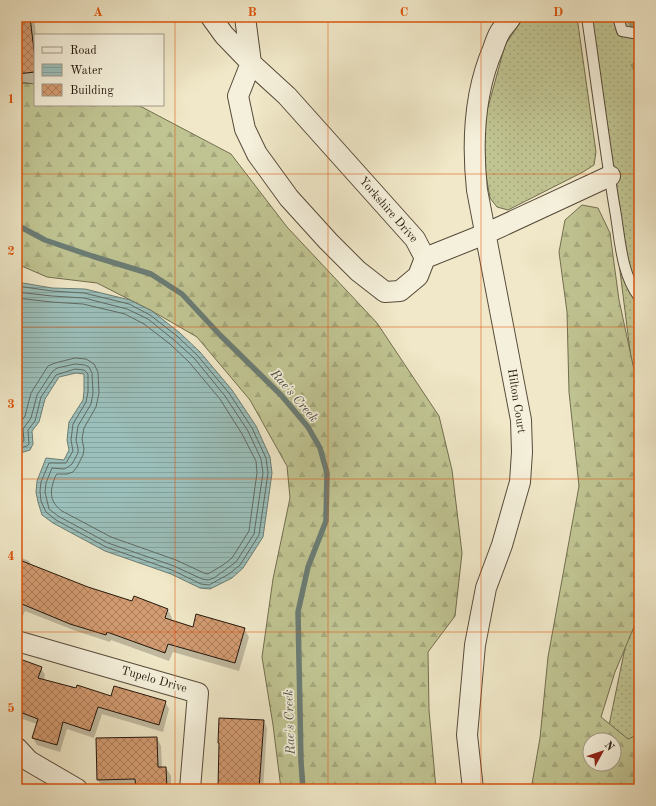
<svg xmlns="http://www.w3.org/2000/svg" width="656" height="806" font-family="'Old Standard TT',serif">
  <defs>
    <pattern id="grass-dots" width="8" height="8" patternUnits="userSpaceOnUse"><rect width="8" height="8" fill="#c0c492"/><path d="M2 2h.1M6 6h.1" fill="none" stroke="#a5a87d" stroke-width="1.8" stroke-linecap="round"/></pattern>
    <pattern id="forest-firs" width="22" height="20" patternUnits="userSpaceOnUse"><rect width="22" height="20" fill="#c0c492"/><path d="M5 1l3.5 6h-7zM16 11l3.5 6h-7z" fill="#a5a87d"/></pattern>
    <pattern id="water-rules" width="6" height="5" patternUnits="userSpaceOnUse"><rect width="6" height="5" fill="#9bbfba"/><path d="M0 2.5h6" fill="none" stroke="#85a39f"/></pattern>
    <pattern id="building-cross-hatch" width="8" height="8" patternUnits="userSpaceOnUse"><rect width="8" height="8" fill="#d39b71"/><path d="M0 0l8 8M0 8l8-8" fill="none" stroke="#ab7d5b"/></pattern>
  </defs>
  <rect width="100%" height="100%" fill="#f0e8c8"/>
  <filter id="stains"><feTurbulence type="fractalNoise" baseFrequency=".005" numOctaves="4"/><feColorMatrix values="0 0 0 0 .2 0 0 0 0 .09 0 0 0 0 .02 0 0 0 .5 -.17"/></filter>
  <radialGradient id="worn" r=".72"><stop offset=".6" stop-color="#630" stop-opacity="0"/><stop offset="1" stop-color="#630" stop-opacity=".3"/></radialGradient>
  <!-- grass -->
  <path fill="url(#grass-dots)" stroke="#726e4f" d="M524 17H577L596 152 594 165 583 172 508 210 497 207 490 198 485 170 484 139 487 111 505 45Z
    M588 17H639V422Z
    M639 580V789H596L614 764V740H606Z"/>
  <!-- forest -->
  <path fill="url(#forest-firs)" stroke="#726e4f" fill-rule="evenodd" d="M17 82 35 84V105H138L231 154 287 227 377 323 439 416 452 470 462 553 455 616 428 652 429 710 436 789H281L273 725 262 657 273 579 290 498 287 466 250 400 197 337 152 311 97 283 47 277 17 264Z
    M582 205 598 208 610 233 619 300 639 393V615L615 672 601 717 628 739 639 734V789H529L532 784 540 738 548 657 579 486 569 392 567 312 559 252 565 220ZM590 740H614V764H590Z"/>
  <!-- water -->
  <path fill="url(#water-rules)" stroke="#6b7c74" d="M17 282 52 288 85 289 130 300 152 311 180 333 200 352 232 390 256 426 270 457 272 473 263 537 243 568 232 578 210 589 200 588 171 574 105 551 53 523 42 515 38 502 36 492 37 481 46 458 64 460 69 450 67 440 69 422 83 400 84 391V374L76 373 59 377 45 399 39 422 32 431 33 444 30 450 17 454Z"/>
  <!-- shadow -->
  <path fill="#0003" d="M17 17H34L36 35H35V83L17 85Z
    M288 17H308L290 20Z
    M634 17H639V37L634 36 628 23 635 18Z
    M639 59V79L630 65Z
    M17 556 29 561 32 567 88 588 133 602 168 610 172 618 171 621 193 628 244 629 249 637 239 671 173 652 169 661 111 640 110 642 76 631 25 611 21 620 17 618Z
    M17 659 41 668 45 675 44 680 112 698 165 702 169 709 163 732 102 714 94 738 67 729 60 752 37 745 33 738 37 724 17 717Z
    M264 721 267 728 263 789H219L220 746 219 743Z
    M157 738 161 746 162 768H166L171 776V789H137V787L103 788 98 780Z
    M17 785 25 789H17Z"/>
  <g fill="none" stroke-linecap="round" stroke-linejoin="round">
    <!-- shore -->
    <path stroke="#606b63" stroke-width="1" d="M17 286 52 291 84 293 129 304 150 315 177 336 197 355 229 393 252 428 266 458 268 473 259 535 240 565 229 574 209 585 201 584 172 570 106 547 56 520 46 512 41 501 40 491 41 482 49 463H66L73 451 71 440 73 424 86 402 88 392V374L84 370 75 369 56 375 41 397 35 421 28 430 29 444 27 446 17 449
      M17 292 52 296 84 298 127 309 148 319 174 340 194 358 225 396 248 431 261 459 263 473 254 534 236 562 214 578 208 580 202 579 174 566 108 543 58 516 49 509 45 492 46 483 52 468 64 469 68 467 72 464 78 453V448L76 440 78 426 91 404 93 393 92 373 89 367 85 365 75 364 57 368 52 372 37 395 31 418 23 429 24 441 17 444
      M17 298 51 302 83 304 125 314 144 324 170 344 189 362 220 399 242 434 256 461 257 473 255 487 249 531 232 558 223 565 208 574 204 573 176 560 111 537 62 511C48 501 50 489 56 475L57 474H67L73 472 77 467 83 455 84 449 82 439 84 428 96 407 99 393 98 372 94 364 86 359 75 358 55 363 48 366 31 393 25 416 18 426 17 438"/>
    <!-- stream -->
    <path stroke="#6b7c74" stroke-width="5.5" d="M17 225 45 240 92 256 151 274 182 294 220 335 281 395 308 427 320 448 327 473 326 521 308 567 298 612 301 762 303 789"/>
  </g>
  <!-- building -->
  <path fill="url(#building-cross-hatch)" stroke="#24170c" d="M17 17H30L35 59V72L17 74Z
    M17 559 88 587 132 601 134 596 168 609 165 618 193 627 196 614 245 628 235 663 168 644 165 653 107 632 106 635 70 624 17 602Z
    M17 658 42 667 38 678 76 688 77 685 111 696 114 686 166 701 159 725 98 707 90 731 63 722 57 745 32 738 38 719 17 711Z
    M219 718 264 720 259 789H218L219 743H218Z
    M157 737 158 767H166L167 789H136L135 779 97 780 96 738Z"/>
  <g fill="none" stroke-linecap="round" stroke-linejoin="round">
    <!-- service casing -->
    <g stroke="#574b3b" stroke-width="12">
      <path id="service" d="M587 17C596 79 604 142 614 204 620 235 620 272 639 297
        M618 17 622 31 639 34"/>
    </g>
    <!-- minor casing -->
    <g stroke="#574b3b" stroke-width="22">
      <path id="minor" d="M211 17 224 35 251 63 287 96 415 239 425 258 485 234 610 176
        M245 17 251 63 238 96 245 129 257 154 289 198 328 241 358 271 385 292 400 291 418 276 425 258
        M17 641 198 693 190 789
        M17 748 29 761 77 789
        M473 789 467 735 475 645 486 588 502 545 520 482 522 452 521 420 477 190C472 143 474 93 493 49 495 43 497 37 500 32 503 27 508 22 511 17"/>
    </g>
    <!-- service -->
    <use href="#service" stroke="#f5f0db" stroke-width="10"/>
    <!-- minor -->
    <use href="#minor" stroke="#f5f0db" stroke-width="20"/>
  </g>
  <!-- grid -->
  <path fill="none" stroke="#de560c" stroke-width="1" stroke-opacity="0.55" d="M175 17V789M328 17V789M481 17V789M17 174H639M17 327H639M17 479H639M17 632H639"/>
  <g text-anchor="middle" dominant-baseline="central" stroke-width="3.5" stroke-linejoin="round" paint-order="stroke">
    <!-- street labels -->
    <g font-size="12" fill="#24170c" stroke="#f5f0db">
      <text transform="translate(388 210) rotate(49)">Yorkshire Drive</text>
      <text transform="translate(516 401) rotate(81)">Hilton Court</text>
      <text transform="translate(154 680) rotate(16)">Tupelo Drive</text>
    </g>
    <!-- water labels -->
    <g font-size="13" font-style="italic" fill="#4e5249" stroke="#f5f0db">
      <text transform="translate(294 396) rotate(49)">Rae's Creek</text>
      <text transform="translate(290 722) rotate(-92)">Rae's Creek</text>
    </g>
  </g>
  <!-- margin -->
  <rect width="656" height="806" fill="none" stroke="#f0e8c8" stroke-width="44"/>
  <!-- legend -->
  <rect x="34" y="34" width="130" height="72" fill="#f5f0db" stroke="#a19988"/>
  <rect x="42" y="47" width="20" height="6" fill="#f5f0db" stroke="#a19988"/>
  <text x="70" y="54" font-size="12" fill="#24170c">Road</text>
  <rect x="42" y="64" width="20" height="12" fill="url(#water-rules)" stroke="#a19988"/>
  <text x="70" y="74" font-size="12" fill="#24170c">Water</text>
  <rect x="42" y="84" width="20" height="12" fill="url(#building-cross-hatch)" stroke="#a19988"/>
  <text x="70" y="94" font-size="12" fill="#24170c">Building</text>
  <!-- north arrow -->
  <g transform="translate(602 752) rotate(50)"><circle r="19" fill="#f5f0db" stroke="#a19988"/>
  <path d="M0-3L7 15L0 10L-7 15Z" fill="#8f2418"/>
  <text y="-6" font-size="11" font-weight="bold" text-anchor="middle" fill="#24170c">N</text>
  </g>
  <rect x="22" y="22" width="612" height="762" fill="none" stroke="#de560c" stroke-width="1.5"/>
  <g font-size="13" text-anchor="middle" font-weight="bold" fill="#de560c">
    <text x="98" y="16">A</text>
    <text x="252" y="16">B</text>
    <text x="404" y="16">C</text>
    <text x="558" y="16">D</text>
    <text x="11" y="103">1</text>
    <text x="11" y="255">2</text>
    <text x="11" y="408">3</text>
    <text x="11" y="560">4</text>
    <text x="11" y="712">5</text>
  </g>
  <rect width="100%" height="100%" filter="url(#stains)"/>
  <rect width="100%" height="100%" fill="url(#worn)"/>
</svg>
